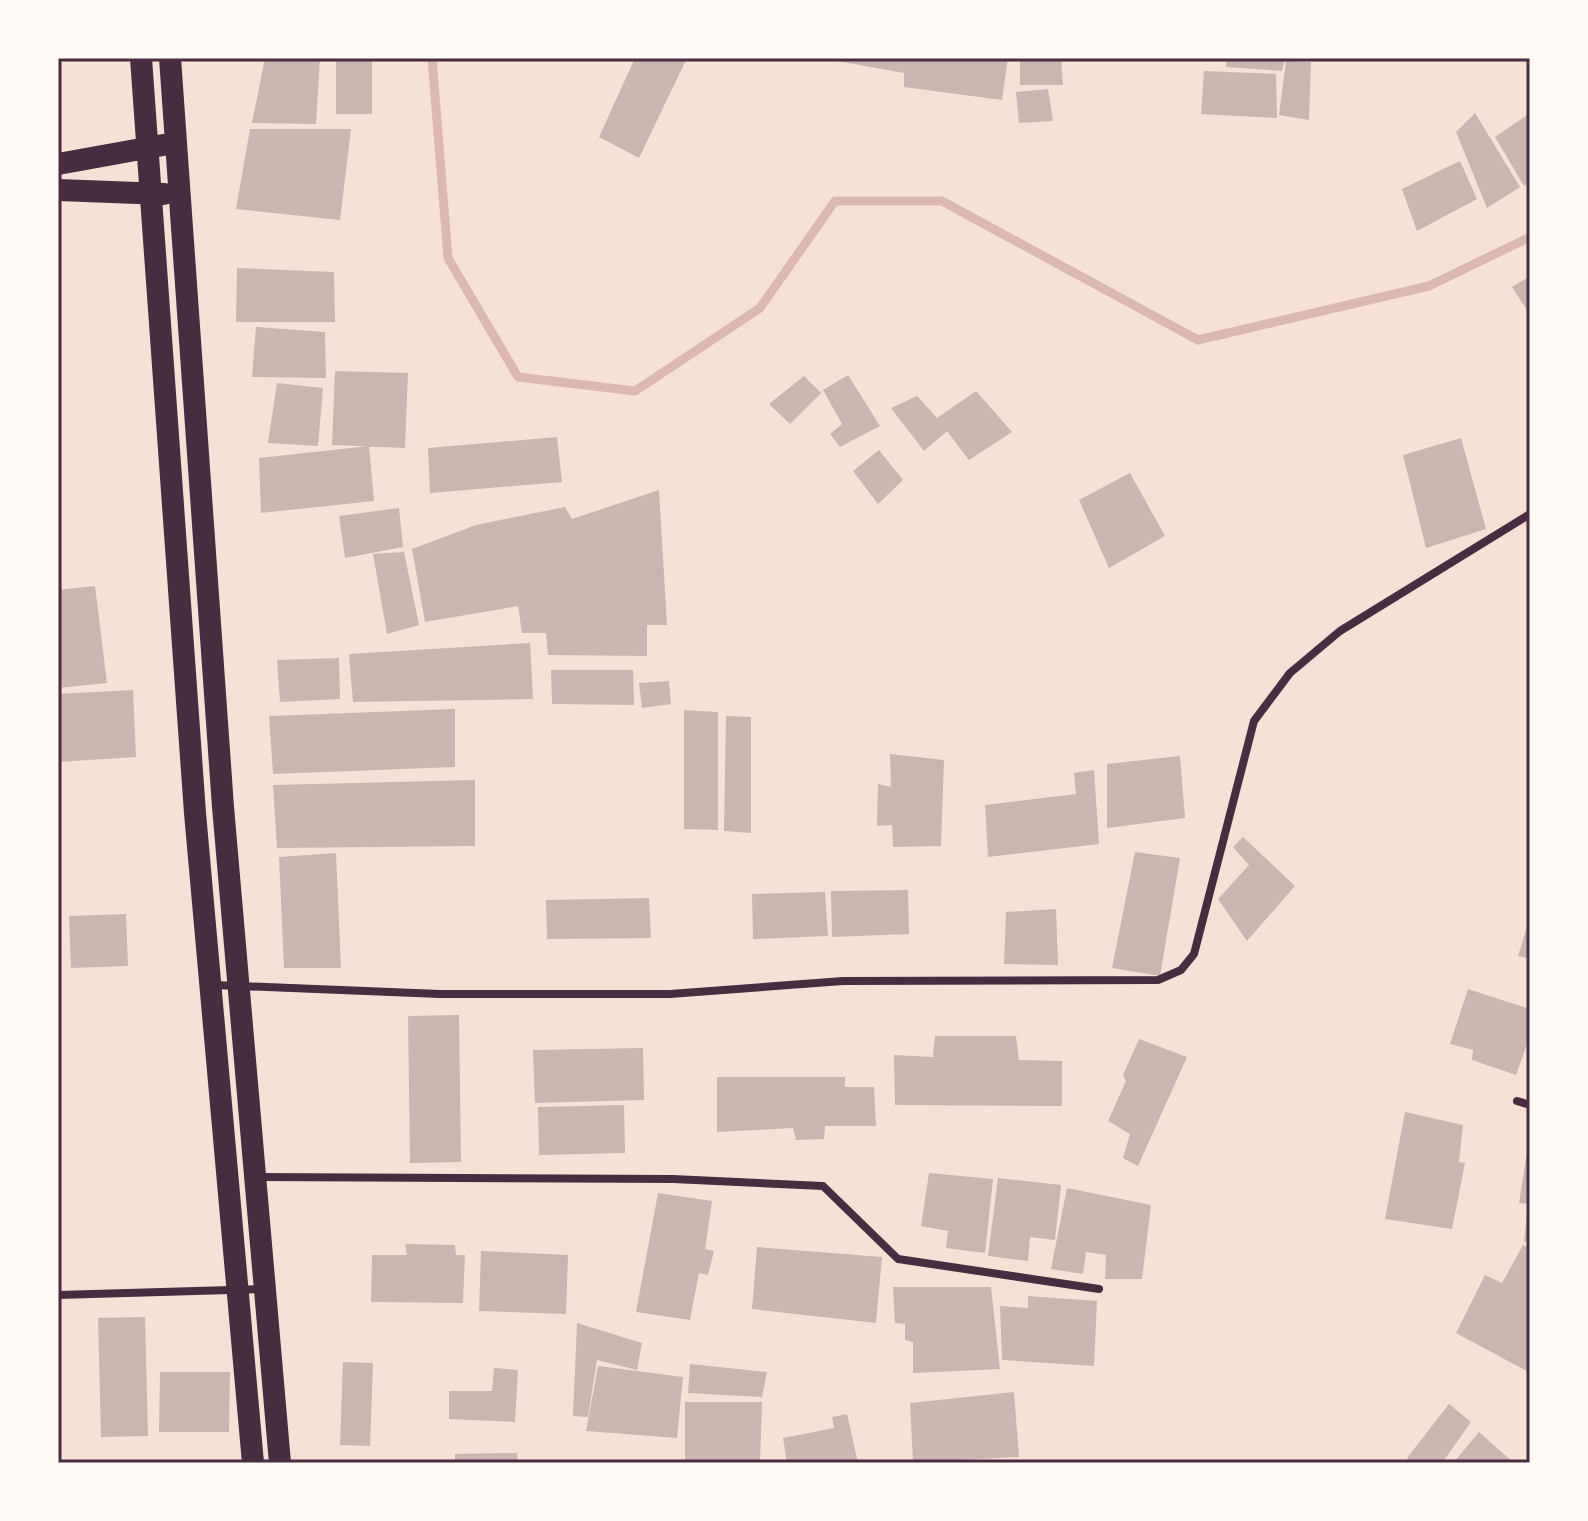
<svg xmlns="http://www.w3.org/2000/svg" width="1588" height="1521" font-family="'PT Sans Narrow',sans-serif">
  <rect width="100%" height="100%" fill="#f7e1d7"/>
  <g fill="none" stroke-linecap="round" stroke-linejoin="round">
    <!-- stream -->
    <path stroke="#dcb8b0" stroke-width="9" d="M432 58 448 258 518 377 635 391 760 308 835 201H942L1198 340 1429 286 1530 237"/>
  </g>
  <!-- building -->
  <path fill="#ccb4b1" d="M265 58H320L316 124 252 123Z
    M336 58H372V114H336Z
    M635 58H687L639 158 599 137Z
    M820 58H1008L1002 100 904 87V73Z
    M1020 58H1061L1063 85H1020Z
    M1227 58H1285L1282 71 1226 67Z
    M1286 61 1311 62 1309 120 1279 115Z
    M1204 71 1276 74 1277 118 1201 114Z
    M1048 89 1053 121 1019 123 1016 92Z
    M1475 113 1520 187 1487 208 1456 132Z
    M1530 113V183L1524 186 1495 137Z
    M250 129H351L340 220 236 209Z
    M1460 161 1477 199 1417 231 1402 189Z
    M237 268 334 272 335 322H236Z
    M1530 276V315L1512 287Z
    M256 327 325 332 326 378 252 377Z
    M335 371 408 373 405 448 332 445Z
    M848 375 880 426 840 447 830 434 842 424 823 390Z
    M804 376 821 393 790 424 769 404Z
    M277 383 323 388 318 446 268 443Z
    M976 391 1012 432 969 460 947 431 924 451 891 408 917 396 937 418Z
    M557 437 562 482 430 493 428 448Z
    M1461 438 1486 529 1426 548 1403 455Z
    M369 446 374 501 261 513 259 458Z
    M879 450 903 480 878 504 853 471Z
    M1130 473 1165 536 1109 568 1079 500Z
    M659 490 667 625H647V656L548 655 546 633H522L518 606 425 622 412 549 476 525 565 507 572 519Z
    M399 508 403 547 345 558 339 516Z
    M404 552 419 625 387 634 373 554Z
    M95 586 107 683 58 688V590Z
    M530 643 533 699 353 702 349 654Z
    M339 658 340 699 280 702 277 660Z
    M551 670H633L634 705 552 704Z
    M669 681 671 704 642 708 639 683Z
    M133 690 136 757 58 762V694Z
    M455 709V767L273 774 269 716Z
    M684 710 718 712V830L684 829Z
    M726 716 751 717V833L724 831Z
    M890 754 944 760 941 846 893 847 892 825 877 826 878 784 891 787Z
    M1180 756 1185 818 1107 828V764Z
    M1094 770 1099 844 988 857 985 805 1076 794 1074 773Z
    M475 780V846L277 848 273 785Z
    M1243 837 1295 886 1247 941 1218 899 1249 865 1233 847Z
    M1135 852 1180 858 1160 976 1112 968Z
    M336 853 341 968H284L279 857Z
    M908 890 909 934 832 937 831 891Z
    M825 892 828 936 753 939 752 894Z
    M649 898 651 938 547 939 546 900Z
    M1056 909 1058 965 1004 964 1006 912Z
    M126 914 128 966 71 968 69 916Z
    M1529 920H1530V959L1518 956Z
    M1468 989 1530 1009V1036L1516 1075 1472 1060 1473 1050 1450 1044Z
    M459 1015 461 1162 410 1163 408 1016Z
    M935 1036H1016L1019 1060 1062 1061V1106L895 1105 894 1055 933 1057Z
    M1139 1039 1187 1057 1138 1166 1123 1158 1130 1134 1108 1121 1126 1081 1123 1075Z
    M643 1048 644 1100 535 1103 533 1050Z
    M717 1077H845V1087H874L876 1126H825L824 1139 796 1140 793 1128 717 1132Z
    M624 1105 625 1153 539 1155 538 1107Z
    M1405 1112 1463 1125 1459 1162 1465 1163 1452 1229 1385 1219Z
    M1528 1145H1530V1242H1524L1528 1204 1519 1203Z
    M929 1173 993 1179 985 1253 946 1248 948 1231 921 1226Z
    M998 1178 1061 1185 1055 1240 1030 1237 1028 1261 988 1256Z
    M1067 1188 1151 1205 1142 1279H1105L1106 1255 1086 1252 1083 1274 1051 1269Z
    M658 1193 712 1201 705 1249 714 1251 708 1275 699 1273 690 1320 636 1312Z
    M405 1244 455 1245 456 1255H465L463 1303 371 1302 372 1255H407Z
    M1523 1245 1530 1248V1373L1456 1333 1485 1275 1502 1283Z
    M757 1247 882 1257 876 1323 752 1309Z
    M481 1251 568 1255 566 1314 479 1311Z
    M893 1287H991L1000 1369 913 1373V1342L905 1340V1324L895 1323Z
    M1028 1296 1097 1301 1094 1366 1002 1360 1000 1306 1028 1308Z
    M145 1317 148 1436 101 1437 98 1318Z
    M577 1323 642 1343 637 1370 597 1360 588 1417 573 1416Z
    M343 1362 373 1363 370 1446 340 1445Z
    M690 1364 767 1372 762 1397 688 1393Z
    M598 1366 683 1377 677 1438 586 1431Z
    M494 1368 518 1370 515 1422 449 1419V1391H492Z
    M160 1372H230L229 1432H159Z
    M1014 1392 1019 1457 913 1462 910 1403Z
    M685 1402H762L760 1463H685Z
    M1449 1404 1471 1422 1442 1463H1413L1407 1458Z
    M847 1414 858 1463H787L783 1438 834 1428 832 1417Z
    M1479 1432 1514 1463H1453Z
    M517 1453 518 1463H455V1454Z"/>
  <g fill="none" stroke-linecap="round" stroke-linejoin="round">
    <!-- minor -->
    <path stroke="#4a2c40" stroke-width="8" d="M214 985 440 994H670L843 981 1158 980 1181 970 1194 954 1254 721 1290 673 1340 631 1530 514
      M1517 1101 1530 1105
      M259 1177 673 1179 823 1186 898 1259 1099 1289
      M58 1295 261 1289"/>
    <!-- trunk -->
    <path stroke="#4a2c40" stroke-width="22" d="M141 58 195 813 253 1463
      M170 58 223 807 280 1463
      M58 164 163 145
      M58 190 164 194"/>
  </g>
  <!-- border -->
  <rect width="1588" height="1521" fill="none" stroke="#fffaf5" stroke-width="120"/>
  <rect x="60" y="60" width="1468" height="1401" fill="none" stroke="#4a2c40" stroke-width="3"/>
</svg>
